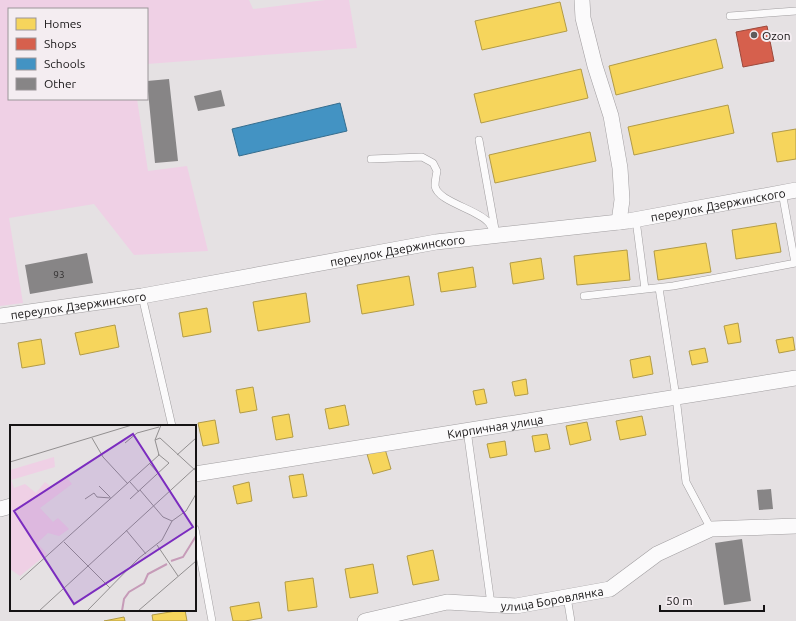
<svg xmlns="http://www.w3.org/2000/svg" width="796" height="621" font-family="Ubuntu,sans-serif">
  <rect width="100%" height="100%" fill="#e5e1e3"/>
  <!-- green -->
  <path fill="#efd0e5" d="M0 0H249L253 9 325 0H349L357 48 147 64V9H9V99H137L148 171 187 166 208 251 134 255 94 204 9 218 23 303 0 306Z"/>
  <!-- homes -->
  <path fill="#f6d55c" stroke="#b29b46" d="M560 2 567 31 482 50 475 21Z
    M716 39 723 68 616 95 609 66Z
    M581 69 588 98 481 123 474 94Z
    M728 105 734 133 634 155 628 127Z
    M796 129V159L777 162 772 133Z
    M590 132 596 161 495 183 489 155Z
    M776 223 781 252 736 259 732 230Z
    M706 243 711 272 658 280 654 251Z
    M627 250 630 280 577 285 574 256Z
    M541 258 544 279 513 284 510 263Z
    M473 267 476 287 441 292 438 273Z
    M409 276 414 305 362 314 357 285Z
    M306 293 310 322 258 331 253 302Z
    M207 308 211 332 183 337 179 313Z
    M738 323 741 342 728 344 724 326Z
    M115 325 119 347 80 355 75 333Z
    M793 337 795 350 779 353 776 340Z
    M41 339 45 364 22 368 18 343Z
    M705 348 708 362 692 365 689 351Z
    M650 356 653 374 633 378 630 360Z
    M526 379 528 394 515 396 512 382Z
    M253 387 257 410 240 413 236 390Z
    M484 389 487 403 476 405 473 391Z
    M345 405 349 425 329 429 325 409Z
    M289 414 293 437 276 440 272 417Z
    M642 416 646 435 620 440 616 421Z
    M215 420 219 443 203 446 198 423Z
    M587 422 591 440 570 445 566 426Z
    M547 434 550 449 535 452 532 436Z
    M505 441 507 455 490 458 487 444Z
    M385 449 391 469 373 474 367 454Z
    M303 474 307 496 293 498 289 476Z
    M249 482 252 501 237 504 233 486Z
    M433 550 439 580 413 585 407 556Z
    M373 564 378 593 350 598 345 569Z
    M313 578 317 607 288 611 285 582Z
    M259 602 262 618 245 621H233L230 607Z
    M182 610H185L187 621H153L152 615Z
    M124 617 125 621H104Z"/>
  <!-- shops -->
  <path fill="#d6604d" stroke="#9c493c" d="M767 26 774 61 743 67 736 32Z"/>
  <!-- schools -->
  <path fill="#4393c3" stroke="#356d8e" d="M340 103 347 131 239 156 232 129Z"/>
  <!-- building -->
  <path fill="#878586" d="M169 79 178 161 155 163 147 81Z
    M221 90 225 106 198 111 194 96Z
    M87 253 93 283 30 294 25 265Z
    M771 489 773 509 759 510 757 490Z
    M742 539 751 601 724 605 715 543Z"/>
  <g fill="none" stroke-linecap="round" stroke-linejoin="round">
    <!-- lane casing -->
    <g stroke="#a19ea0" stroke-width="8">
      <path id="lane" d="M730 16 796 11
        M479 140 495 229
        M371 159 422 157 433 163 437 171C436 176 435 181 435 186 438 202 477 209 488 222 491 225 493 231 496 235
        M782 192 795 263
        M636 220 645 289
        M659 288 676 397 686 482 711 529
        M142 296 172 426
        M584 296 673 286 796 263
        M467 430 491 604
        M195 529 212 621
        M567 597 571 621"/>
    </g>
    <!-- street casing -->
    <g stroke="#a19ea0" stroke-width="16">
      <g id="street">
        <path d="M582 0 583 18 595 66 611 116 620 168 622 200 619 222"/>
        <path id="s1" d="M0 316 142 296 436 242 628 221 796 190"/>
        <path id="s2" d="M195 474 796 378"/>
        <path d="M0 509 11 506"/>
        <path id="s3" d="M365 621 447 602 516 606 610 589 657 554 711 529 796 526"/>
      </g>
    </g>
    <!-- lane -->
    <use href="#lane" stroke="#fbfafb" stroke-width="7"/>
    <!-- street -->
    <use href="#street" stroke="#fbfafb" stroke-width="15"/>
  </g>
  <!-- markers -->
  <circle fill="#5e5b5c" stroke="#f4edf1" stroke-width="1.5" cx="754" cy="35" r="4"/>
  <g text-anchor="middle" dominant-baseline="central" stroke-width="4" stroke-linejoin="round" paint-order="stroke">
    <!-- number labels -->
    <g font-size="10" fill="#323030">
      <text x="59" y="274">93</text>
    </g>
    <!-- poi labels -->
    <g font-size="12" fill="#151314" stroke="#f4edf1" text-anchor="start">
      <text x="762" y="35">Ozon</text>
    </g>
    <!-- street labels -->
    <g font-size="12" fill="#151314" stroke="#f4edf1">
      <text stroke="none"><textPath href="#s1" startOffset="727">переулок Дзержинского</textPath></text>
      <text stroke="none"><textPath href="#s1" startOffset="403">переулок Дзержинского</textPath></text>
      <text stroke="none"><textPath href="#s1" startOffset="79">переулок Дзержинского</textPath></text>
      <text stroke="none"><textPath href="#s2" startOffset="304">Кирпичная улица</textPath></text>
      <text stroke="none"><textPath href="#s3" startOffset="190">улица Боровлянка</textPath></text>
    </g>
  </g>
  <!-- overview -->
  <g transform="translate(10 425)">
    <rect width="186" height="186" fill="#e5e1e3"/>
    <path d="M44 32 45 42 1 55 4 63 15 59 26 68 35 57 43 63 56 52 62 59 30 83 43 97 48 93 59 104 49 111 38 108 27 118 37 129 10 151 0 144V45Z" fill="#efd0e5"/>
    <path fill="none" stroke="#c69bb8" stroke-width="2" d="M161 136 173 132 186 111M112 186 114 174 119 167 134 158 138 149 157 139"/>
    <path fill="none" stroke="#928f90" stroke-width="1" d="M151 0 145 15 150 13 186 46M82 13 93 32 118 59M115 18 127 8 149 2M167 30 186 13M0 37 122 0M140 39 148 48M120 57 129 67M89 61 100 72M130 65 153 92 162 96M75 74 84 68 87 72 101 73M120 74 159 38 148 29M116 105 136 129M54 117 100 163M147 120 168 151M10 155 149 30 145 15M29 186 186 42M77 186 129 133 152 115 162 96 176 86 186 69M128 186 186 136"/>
    <path fill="#7b2cbf" fill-opacity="0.15" stroke="#7b2cbf" stroke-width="2" d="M123 9 183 102 64 179 4 86Z"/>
    <rect width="186" height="186" fill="none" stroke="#151314" stroke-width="2"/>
  </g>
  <!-- legend -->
  <rect x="8" y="8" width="140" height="92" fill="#f4edf1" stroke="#9b9699"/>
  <rect x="16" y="18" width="20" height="12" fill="#f6d55c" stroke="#9b9699"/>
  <text x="44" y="28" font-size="12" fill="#151314">Homes</text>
  <rect x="16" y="38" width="20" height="12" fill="#d6604d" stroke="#9b9699"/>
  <text x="44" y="48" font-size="12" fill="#151314">Shops</text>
  <rect x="16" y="58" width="20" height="12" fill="#4393c3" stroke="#9b9699"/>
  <text x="44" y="68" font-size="12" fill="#151314">Schools</text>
  <rect x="16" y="78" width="20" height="12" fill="#878586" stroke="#9b9699"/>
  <text x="44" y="88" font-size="12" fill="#151314">Other</text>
  <!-- scale -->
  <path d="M660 605v6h104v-6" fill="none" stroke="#151314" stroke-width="2"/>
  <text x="666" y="605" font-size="12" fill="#151314" stroke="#f4edf1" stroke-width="3" paint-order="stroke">50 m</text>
</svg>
